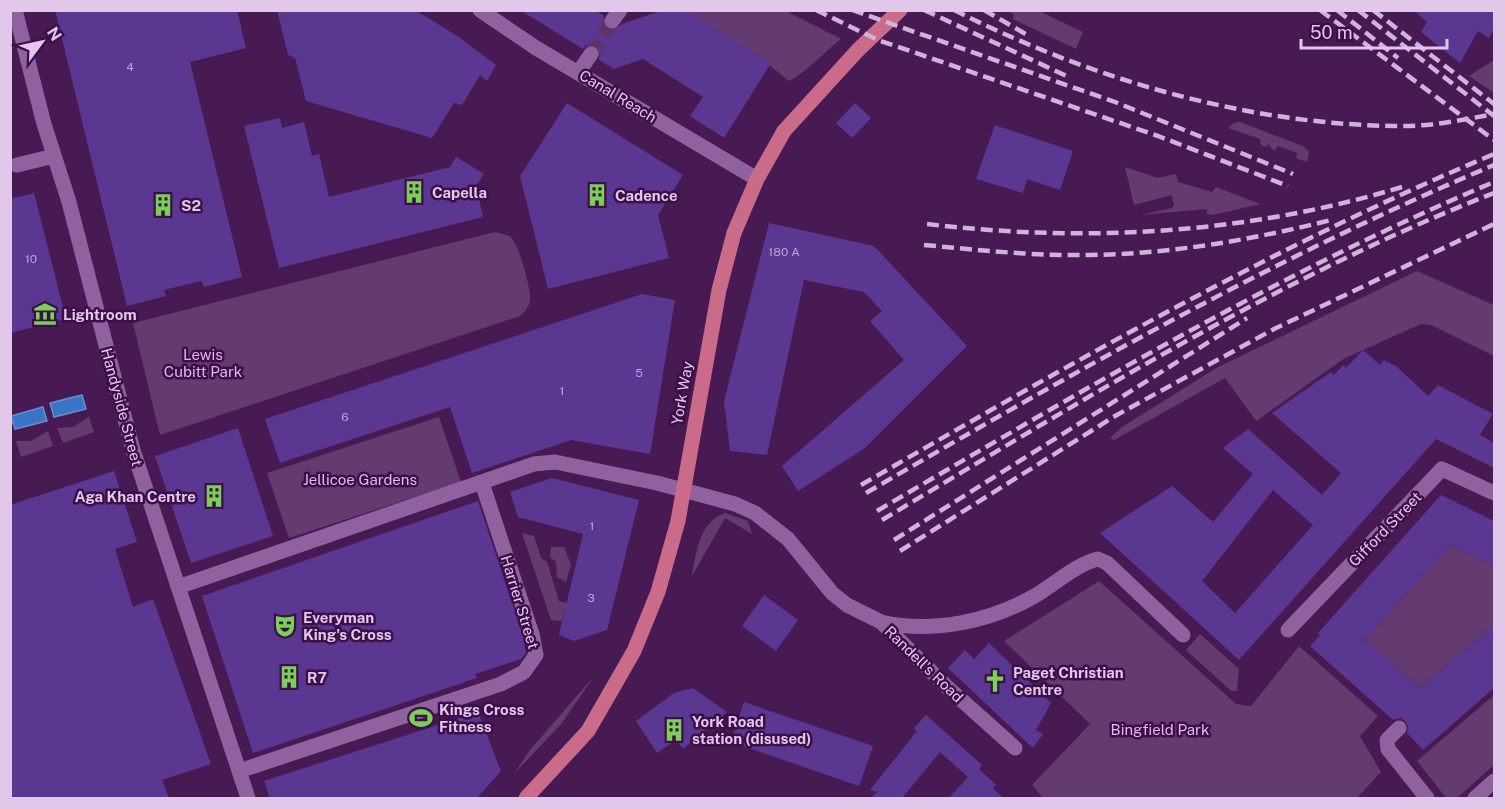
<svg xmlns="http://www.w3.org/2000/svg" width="1505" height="809" font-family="'Public Sans',sans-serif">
  <rect width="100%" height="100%" fill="#471a54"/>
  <!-- green -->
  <path fill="#633b70" d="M679 11H786L841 39C824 52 807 72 789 81L762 59Z
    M1008 11H1039L1083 32 1076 49 1013 19 1014 14Z
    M1494 60V93L1469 76Z
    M1240 122 1303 146 1309 152 1307 162 1296 158 1297 153 1278 146 1274 151 1268 144 1266 147 1261 145 1260 139 1228 128 1234 123Z
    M1125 167 1158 178 1176 174 1178 182 1212 192 1216 187 1260 204 1213 215 1207 214V209L1140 215 1172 208 1174 205 1172 195 1134 205Z
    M495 232 510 236C519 245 531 287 530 300 529 307 525 312 520 316L160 435 133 323Z
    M1417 271 1494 305V356L1431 325 1421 324 1345 358 1256 421 1225 378 1114 440 1110 438 1122 427 1218 367Z
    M89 417 94 432 63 443 57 428 73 427Z
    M439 417 461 482 289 538 267 473Z
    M48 431 53 446 21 457 16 441H31Z
    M725 513 748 521 752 534 725 518 692 576C696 553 699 522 725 513Z
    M522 533 534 536 541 558 547 562 559 601 567 603 562 621 551 620Z
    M1450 545 1494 566V624L1420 688 1365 640Z
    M551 547H564L571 565 566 582 557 577 556 562 550 557Z
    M1099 581 1236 704 1251 706 1299 646 1378 716 1360 736 1381 772 1357 798H1043L1032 785 1090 724 1004 641Z
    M1200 634 1239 669 1237 691H1231L1186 650Z
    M595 675 562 723 514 774 529 751Z
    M1494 695V765L1457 798H1446L1417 761Z"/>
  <!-- water -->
  <path fill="#3974c7" stroke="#6b8dd1" stroke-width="1.5" d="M82 395 86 409 54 417 50 403Z
    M43 407 47 421 15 429 11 416Z"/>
  <!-- building -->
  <path fill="#5a3892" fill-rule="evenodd" d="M55 10H237L246 48 190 62 242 277 204 287 202 281 164 290 166 296 127 306Z
    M277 10H415L456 35 496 65 487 81 480 75 462 105 454 103 432 138 306 101 295 58 288 55Z
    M520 10H595L604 16 603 25 612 31 622 24 663 10H686L771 63 724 138 690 116 703 97 643 59 614 69 599 60 600 50 596 46 587 45 583 49Z
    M1413 10H1494V28L1489 38 1478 31 1460 63 1421 32 1427 22Z
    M567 103 683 175 658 215 669 258 548 289 520 176Z
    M855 103 871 118 852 138 836 123Z
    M280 118 282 128 304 122 312 156 319 154 329 197 450 167 456 157 484 174 476 186 483 217 279 268 244 126Z
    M995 125 1073 151 1060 190 1027 179 1023 193 976 179Z
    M34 193 66 319 10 333V199Z
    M769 223 874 246 967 346 865 448 798 491 782 466 904 360 870 321 882 311 864 292 804 280 767 455 730 451 724 401Z
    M642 294 675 300 650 454 571 440 472 473 450 407 280 463 265 419Z
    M1363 350 1380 365 1384 360 1396 366 1428 396 1438 385 1493 414 1480 435 1494 443V468L1436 439 1239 660 1100 533 1172 486 1213 522 1253 474 1223 448 1248 429 1322 495 1341 473 1272 413 1331 372 1334 375 1343 365 1346 368ZM1273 490 1313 525 1235 613 1202 581Z
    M238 428 273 536 191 563 155 456Z
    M114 471 137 542 115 549 133 607 153 599 211 764 162 780 169 798H10V505Z
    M552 478 639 500 607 630 574 641 559 635 583 534 518 517 510 492Z
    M1441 495 1494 521V566L1450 545 1365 640 1420 688 1494 624V688L1423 750 1407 733 1408 726 1405 721 1401 718 1393 720 1310 646 1320 635 1318 633Z
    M478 501 523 636 526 653 521 659 475 674 477 678 253 753 202 596Z
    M764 595 798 620 776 651 742 626Z
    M989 643 1051 703 1036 730 1043 734 1033 748 948 668 965 650 974 659Z
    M693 688 727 712 683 749 676 740 657 753 636 721 674 693Z
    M744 702 873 746 859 786 731 742Z
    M478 712 501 771 477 798H270L264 781Z
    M926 715 982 765 979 769 996 785 993 788 1003 798H949L968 777 940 752 902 798H871L877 792 870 790 917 731 914 728Z"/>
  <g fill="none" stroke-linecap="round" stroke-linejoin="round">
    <!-- street-tunnel -->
    <path stroke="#5e346a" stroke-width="15" stroke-dasharray="15 8" stroke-linecap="butt" d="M591 54 612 21"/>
    <!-- street -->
    <path stroke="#90619f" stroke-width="15" d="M15 10 44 124 69 202 133 450 248 798
      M480 10 536 48 757 179
      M612 21 620 10
      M578 73 591 54
      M17 165 54 156
      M178 587 534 464 555 462 657 483 735 504 755 513 788 539 832 593 847 605 881 622 947 687 1015 748
      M881 622C933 634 993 621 1038 594 1056 583 1077 564 1098 559L1107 563 1183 635
      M1288 630 1442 469 1494 493
      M1399 728 1387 740 1388 749 1427 798
      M239 771 501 684 524 672 536 655 532 634 482 483
      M1475 798 1494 781"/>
    <!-- primary -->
    <path stroke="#ca6b89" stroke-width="15" d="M526 798 588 731 634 651 658 592 678 521 719 290 734 233 757 179 784 131 858 50 900 10"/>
    <!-- rail -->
    <path stroke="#cfb3d8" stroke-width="4.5" stroke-dasharray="12 6" stroke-linecap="butt" d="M816 10 878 40 1158 136 1288 186
      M852 10 1115 102 1293 174
      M924 10 1071 78
      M954 10C1089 78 1243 124 1395 126 1429 127 1462 120 1494 114
      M984 10 1029 36
      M1320 10 1494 140
      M1337 10 1398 58
      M1358 10 1494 116
      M1373 10 1494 104
      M927 224C1087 243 1247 234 1402 187
      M924 245C979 250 1033 256 1088 255 1171 254 1251 240 1331 220
      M861 485C1068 365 1274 246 1494 154
      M866 493C1071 374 1275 257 1494 165
      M877 511C1078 393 1278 273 1494 182
      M882 520C1080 402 1279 277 1494 193
      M894 540 1247 318
      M900 551 1115 416 1274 329 1494 224"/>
  </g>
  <!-- icons -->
  <defs>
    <g id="building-bare" transform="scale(1.8)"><path d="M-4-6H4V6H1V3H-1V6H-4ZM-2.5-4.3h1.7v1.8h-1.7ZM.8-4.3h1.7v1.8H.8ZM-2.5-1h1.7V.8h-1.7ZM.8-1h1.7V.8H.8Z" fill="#7ad156" stroke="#3c0f49" stroke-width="2.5" paint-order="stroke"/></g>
    <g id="museum-bare" transform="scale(1.8)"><path d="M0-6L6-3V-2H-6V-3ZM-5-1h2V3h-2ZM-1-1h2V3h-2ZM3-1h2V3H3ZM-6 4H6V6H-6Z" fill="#7ad156" stroke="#3c0f49" stroke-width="2.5" paint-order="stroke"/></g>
    <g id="theatre-bare" transform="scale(1.8)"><path d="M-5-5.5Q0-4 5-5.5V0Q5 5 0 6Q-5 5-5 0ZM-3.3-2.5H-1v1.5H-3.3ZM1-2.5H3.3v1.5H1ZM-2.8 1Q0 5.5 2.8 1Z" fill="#7ad156" stroke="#3c0f49" stroke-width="2.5" paint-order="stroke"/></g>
    <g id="church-bare" transform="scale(1.8)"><path d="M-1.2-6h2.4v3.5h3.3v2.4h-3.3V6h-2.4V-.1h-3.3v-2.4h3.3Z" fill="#7ad156" stroke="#3c0f49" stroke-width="2.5" paint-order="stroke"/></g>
    <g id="stadium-bare" transform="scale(1.8)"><path d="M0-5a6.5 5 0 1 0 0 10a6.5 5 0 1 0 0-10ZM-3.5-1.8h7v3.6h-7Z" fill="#7ad156" stroke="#3c0f49" stroke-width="2.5" paint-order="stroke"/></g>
  </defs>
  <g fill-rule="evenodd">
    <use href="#building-bare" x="414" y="192"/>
    <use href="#building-bare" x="597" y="195"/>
    <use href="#building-bare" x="163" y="205"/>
    <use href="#museum-bare" x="45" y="314"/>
    <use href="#building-bare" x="214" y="496"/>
    <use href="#theatre-bare" x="285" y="626"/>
    <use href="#building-bare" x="289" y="677"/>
    <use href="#church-bare" x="995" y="681"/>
    <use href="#stadium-bare" x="421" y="718"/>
    <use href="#building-bare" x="674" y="730"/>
  </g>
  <g text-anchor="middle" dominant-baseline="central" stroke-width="5" stroke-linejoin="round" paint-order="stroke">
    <!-- number labels -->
    <g font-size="12" fill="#bfa3d3">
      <text x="130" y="67">4</text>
      <text x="784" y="252">180 A</text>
      <text x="31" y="259">10</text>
      <text x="639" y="373">5</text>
      <text x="562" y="391">1</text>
      <text x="345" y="417">6</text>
      <text x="592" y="526">1</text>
      <text x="591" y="598">3</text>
    </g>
    <!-- street labels -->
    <g font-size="15" fill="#e1c7e9" stroke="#3c0f49">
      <text transform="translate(618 96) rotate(31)">Canal Reach</text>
      <text transform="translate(682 393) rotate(-80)">York Way</text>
      <text transform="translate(122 407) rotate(75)">Handyside Street</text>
      <text transform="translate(1385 529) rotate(-46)">Gifford Street</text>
      <text transform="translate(520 602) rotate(73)">Harrier Street</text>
      <text transform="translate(924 664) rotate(44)">Randell's Road</text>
    </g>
    <!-- poi labels -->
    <g font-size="15" font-weight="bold" fill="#e1c7e9" stroke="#3c0f49" text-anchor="start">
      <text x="432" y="192">Capella</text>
      <text x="615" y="195">Cadence</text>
      <text x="181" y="205">S2</text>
      <text x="63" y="314">Lightroom</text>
      <text x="196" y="496" text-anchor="end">Aga Khan Centre</text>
      <text x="303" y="617">Everyman<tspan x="303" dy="17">King's Cross</tspan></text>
      <text x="1013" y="672">Paget Christian<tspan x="1013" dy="17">Centre</tspan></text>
      <text x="307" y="677">R7</text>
      <text x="439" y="709">Kings Cross<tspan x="439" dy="17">Fitness</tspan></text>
      <text x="692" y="721">York Road<tspan x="692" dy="17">station (disused)</tspan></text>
    </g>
    <!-- park labels -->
    <g font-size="15" fill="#e5b4f6" stroke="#3c0f49">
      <text x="203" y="354">Lewis<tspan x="203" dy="17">Cubitt Park</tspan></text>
      <text x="360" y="479">Jellicoe Gardens</text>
      <text x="1160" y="729">Bingfield Park</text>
    </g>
  </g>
  <!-- border -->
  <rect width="1505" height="809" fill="none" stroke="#e1c7e9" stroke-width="24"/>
  <!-- north arrow -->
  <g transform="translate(42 42) rotate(57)" stroke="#3c0f49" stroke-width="4.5" paint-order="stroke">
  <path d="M0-4.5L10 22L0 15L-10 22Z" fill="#e1c7e9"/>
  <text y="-9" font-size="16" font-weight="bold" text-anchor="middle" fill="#e1c7e9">N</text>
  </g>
  <!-- scale -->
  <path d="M1301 39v9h146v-9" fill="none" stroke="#e1c7e9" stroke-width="3"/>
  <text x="1310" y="39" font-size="18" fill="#e1c7e9" stroke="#3c0f49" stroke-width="4.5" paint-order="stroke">50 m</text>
</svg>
